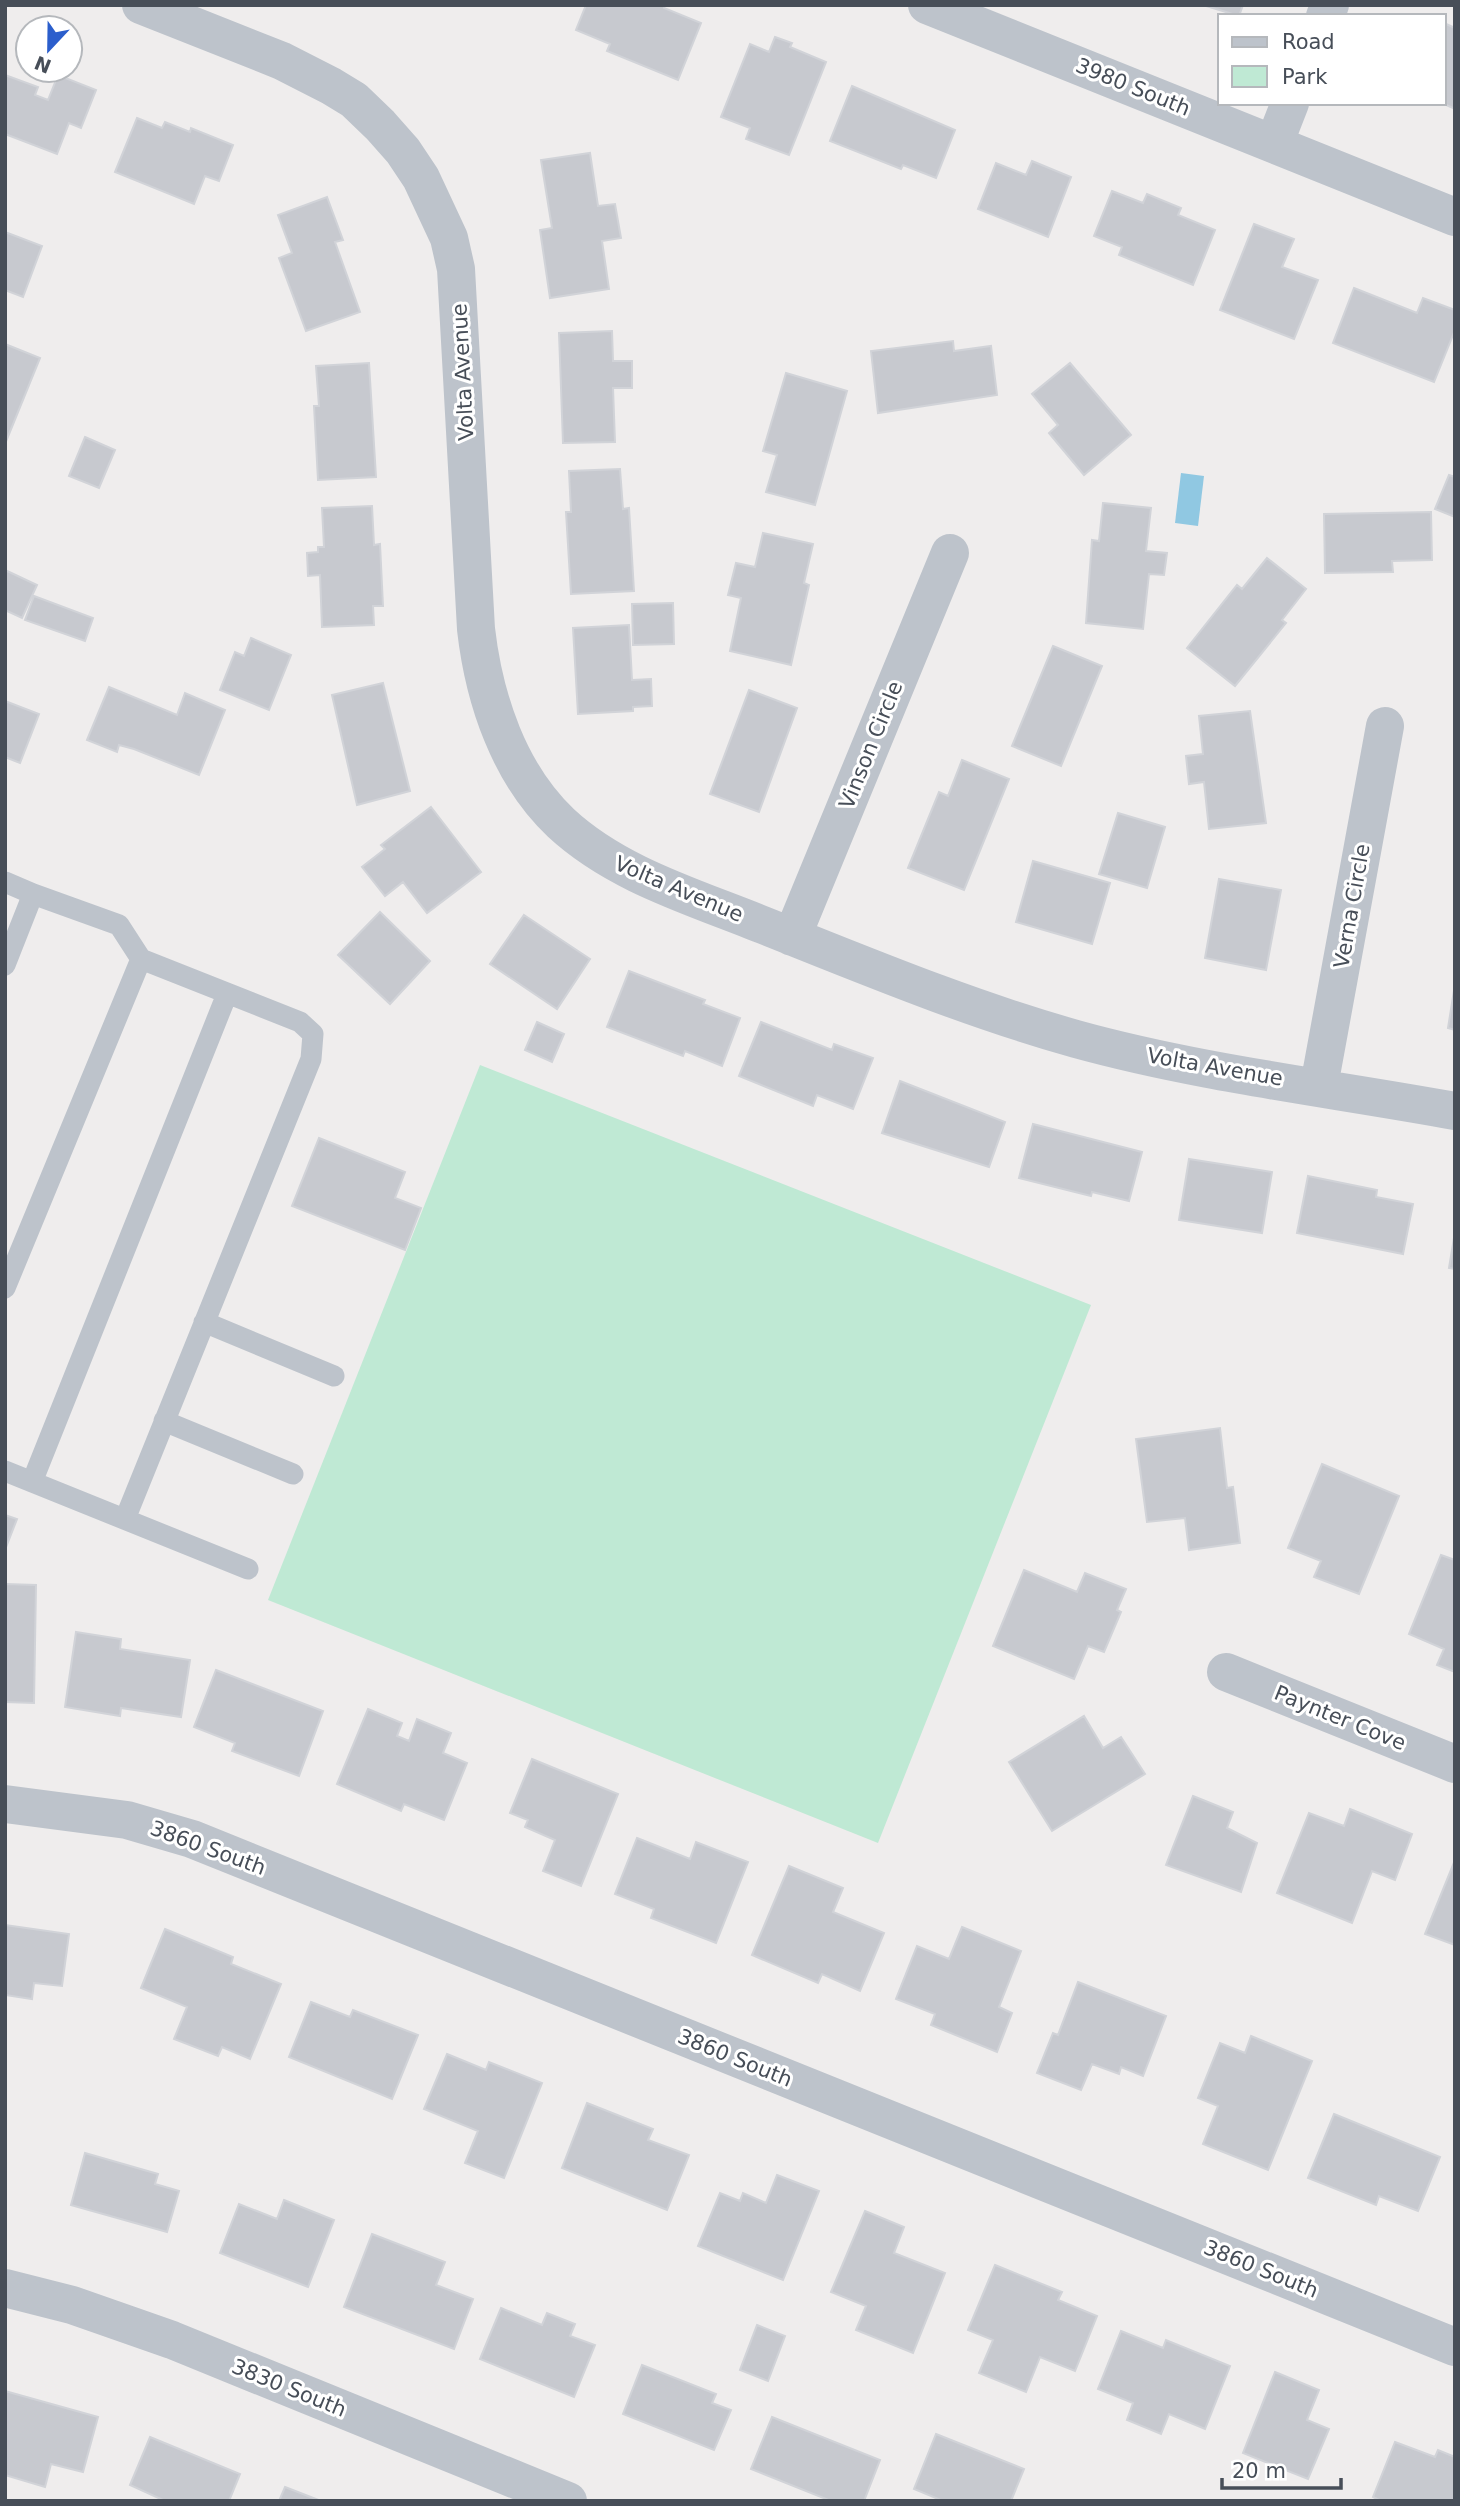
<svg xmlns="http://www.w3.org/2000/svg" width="1460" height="2506" font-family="'DejaVu Sans',sans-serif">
  <rect width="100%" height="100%" fill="#efeded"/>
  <!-- green -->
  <path fill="#bfe9d4" d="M480 1065 1091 1305 878 1843 268 1600Z"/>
  <!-- water -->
  <path fill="#90c8e2" d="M1181 473 1204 476 1198 526 1175 523Z"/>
  <!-- building -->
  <path fill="#c7c9cf" stroke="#d1d3d8" stroke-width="2" d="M586 5H665L664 8 701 23 678 80 607 51 610 44 576 30Z
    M1203 5H1243L1239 16Z
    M1444 23 1455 28V109L1442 103Z
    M775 37 792 43 790 47 826 62 789 155 746 139 750 128 721 117 750 44 769 52Z
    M5 75 38 87 35 95 48 100 58 75 96 90 81 128 69 123 57 154 5 134Z
    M852 86 955 130 936 178 903 165 901 169 830 141Z
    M137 118 162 128 165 122 190 132 191 128 233 145 219 181 205 176 194 204 115 172Z
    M590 153 598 206 615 204 621 238 602 241 609 289 550 298 540 230 552 228 541 160Z
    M1032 161 1071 177 1048 237 978 209 996 163 1026 175Z
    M1112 191 1143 203 1147 194 1181 208 1178 215 1215 230 1193 285 1119 255 1122 247 1094 236Z
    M327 197 343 240 335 242 360 312 306 331 279 258 292 253 278 215Z
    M1254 224 1294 239 1282 267 1318 280 1294 339 1220 310Z
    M5 232 42 246 23 297 5 290Z
    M1354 288 1417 313 1423 298 1455 310V330L1434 382 1333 343Z
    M612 331 613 361H632V388H613L615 442 563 443 559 333Z
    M953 341 954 351 991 346 997 395 878 413 871 351Z
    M5 344 40 358 5 444Z
    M369 363 376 477 318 480 314 406H319L316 366Z
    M1070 363 1131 435 1084 475 1049 433 1058 425 1032 394Z
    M786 373 847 391 815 505 766 492 777 455 763 451Z
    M85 437 115 450 99 488 69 476Z
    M620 469 623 509 629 508 634 591 571 594 566 512H571L569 471Z
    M1449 475 1455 477V517L1435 509Z
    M1103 503 1151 508 1146 551 1167 553 1164 575 1149 574 1143 629 1086 623 1092 540 1099 541Z
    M372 506 374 545 380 544 383 606H373L374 625 322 627 320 575 308 576 307 553 318 552V547H324L322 508Z
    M1431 512 1432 560 1392 561 1393 572 1325 573 1324 514Z
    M763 533 813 544 804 583 809 585 791 665 730 651 741 598 728 595 736 563 755 567Z
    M1267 558 1306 589 1282 620 1286 623 1235 686 1187 648 1237 585 1242 589Z
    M5 570 37 585 22 618 5 610Z
    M34 596 93 618 85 641 25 620Z
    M673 603 674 644 633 645 632 604Z
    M629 625 632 680 651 679 652 706 633 707V711L578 714 573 628Z
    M251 638 291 655 269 710 220 690 235 652 244 656Z
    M1053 646 1102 666 1061 766 1012 746Z
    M383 683 410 791 357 805 332 695Z
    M109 687 177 715 185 693 225 710 199 775 134 749 119 745 117 752 87 740Z
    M749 690 797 708 759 812 710 794Z
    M5 701 39 714 20 763 5 757Z
    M1250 711 1266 823 1209 829 1204 782 1189 784 1186 756 1203 754 1199 716Z
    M962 760 1009 779 964 890 908 868 939 792 948 796Z
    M431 807 481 872 427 913 403 882 385 896 362 867 385 849 381 845Z
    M1118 813 1165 827 1147 888 1099 874Z
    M1033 861 1110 883 1092 944 1016 922Z
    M1219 879 1281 890 1266 970 1205 958Z
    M380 912 430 961 390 1004 338 955Z
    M524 915 590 959 557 1009 490 964Z
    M629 971 705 1000 703 1004 740 1018 722 1066 685 1051 683 1056 607 1027Z
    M1455 984V1030L1448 1028Z
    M537 1022 564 1034 552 1062 525 1050Z
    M761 1022 832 1050 834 1044 873 1058 853 1109 817 1095 813 1106 739 1076Z
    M900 1081 1005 1122 989 1167 882 1133Z
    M1033 1124 1142 1152 1129 1201 1092 1192 1091 1196 1019 1178Z
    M319 1138 405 1172 395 1198 421 1208 405 1250 292 1206Z
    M1189 1159 1272 1172 1262 1233 1179 1220Z
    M1308 1176 1377 1190 1376 1197 1413 1204 1403 1254 1297 1233Z
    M1455 1232V1269L1449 1268Z
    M1220 1428 1227 1488 1233 1487 1240 1543 1189 1550 1185 1518 1147 1522 1136 1439Z
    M1322 1464 1399 1496 1359 1594 1314 1577 1321 1561 1288 1548Z
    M5 1515 17 1519 5 1550Z
    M1441 1555 1455 1560V1672L1437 1665 1444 1649 1409 1634Z
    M1024 1570 1077 1592 1085 1573 1126 1589 1117 1610 1121 1612 1104 1652 1088 1646 1074 1679 993 1646Z
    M5 1584 36 1585 34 1703 5 1702Z
    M76 1632 121 1639 120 1649 190 1660 181 1717 121 1708 120 1716 65 1707Z
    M216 1670 323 1711 299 1776 232 1751 235 1743 194 1727Z
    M368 1709 402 1723 397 1736 409 1741 417 1719 451 1733 443 1753 467 1763 444 1820 404 1804 401 1811 337 1784Z
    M1084 1716 1103 1748 1121 1737 1145 1774 1052 1831 1009 1762Z
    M532 1759 618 1794 581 1886 543 1871 555 1840 525 1827 528 1820 510 1813Z
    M1193 1796 1233 1812 1227 1828 1257 1843 1241 1892 1166 1865Z
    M1350 1809 1412 1834 1395 1880 1372 1871 1352 1923 1277 1893 1309 1813 1344 1826Z
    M637 1838 690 1859 696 1842 748 1862 716 1943 651 1918 654 1909 615 1894Z
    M1455 1860V1945L1425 1934Z
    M789 1866 843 1888 833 1912 884 1933 860 1991 822 1974 818 1983 752 1955Z
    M5 1925 69 1934 62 1986 34 1983 32 1999 5 1995Z
    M962 1927 1021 1951 999 2007 1012 2013 997 2052 931 2025 935 2014 896 1999 917 1946 949 1959Z
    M165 1929 233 1957 231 1964 281 1984 250 2059 222 2047 218 2056 174 2039 187 2007 141 1988Z
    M1078 1982 1166 2016 1143 2076 1121 2067 1119 2074 1092 2064 1081 2090 1037 2073 1053 2033 1058 2035Z
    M311 2002 350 2017 353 2010 418 2035 392 2099 289 2057Z
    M1251 2036 1312 2061 1268 2170 1203 2144 1218 2106 1198 2098 1220 2043 1245 2053Z
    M447 2054 486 2070 489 2062 542 2083 504 2178 465 2163 478 2131 424 2109Z
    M587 2103 653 2129 648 2140 689 2155 667 2210 562 2168Z
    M1334 2114 1440 2157 1418 2211 1379 2196 1376 2205 1308 2178Z
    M85 2153 158 2174 155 2184 179 2191 167 2232 71 2205Z
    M777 2175 819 2191 783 2280 698 2246 720 2193 740 2201 743 2193 766 2203Z
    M284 2200 334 2220 308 2287 220 2253 239 2204 277 2219Z
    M865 2211 904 2227 894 2253 945 2273 913 2353 856 2330 866 2306 831 2292Z
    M372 2234 445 2262 436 2285 473 2299 454 2349 344 2307Z
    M995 2265 1062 2292 1058 2300 1097 2316 1075 2371 1040 2357 1026 2392 979 2373 993 2340 968 2330Z
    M501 2308 542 2325 547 2313 575 2324 570 2336 595 2345 574 2397 480 2359Z
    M757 2325 785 2336 768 2381 740 2370Z
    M1121 2331 1163 2348 1166 2340 1230 2366 1205 2429 1169 2414 1161 2434 1127 2420 1133 2403 1098 2389Z
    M642 2365 716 2394 712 2403 731 2410 714 2450 623 2414Z
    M1275 2372 1319 2390 1307 2420 1329 2429 1308 2479 1243 2453Z
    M5 2391 98 2417 83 2472 51 2464 45 2487 5 2475Z
    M772 2417 880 2460 864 2501H831L751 2469Z
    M936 2434 1024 2469 1011 2501H943L914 2489Z
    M150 2437 240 2474 229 2501H165L130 2485Z
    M1395 2442 1435 2457 1438 2450 1455 2457V2501H1381L1373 2497Z
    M285 2487 321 2501H279Z"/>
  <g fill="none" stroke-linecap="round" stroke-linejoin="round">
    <!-- lane -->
    <path stroke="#bdc3cb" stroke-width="21" d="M5 882 33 894 5 965
      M33 894 119 925 141 959 300 1022 313 1034 311 1059 125 1519
      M5 1288 141 959
      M204 1322 334 1376
      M164 1421 293 1474
      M5 1471 248 1569
      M32 1482 227 994"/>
    <!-- street -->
    <path stroke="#bdc3cb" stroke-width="38" d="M141 5 282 61 331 86 354 100 380 125 403 151 421 178 449 238 456 269 476 629C484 699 509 774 561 823 617 875 694 897 763 925 866 966 969 1009 1076 1039 1199 1073 1329 1088 1455 1111
      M927 5 1455 217
      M1325 16 1330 5
      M1274 144 1290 103
      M792 937 950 553
      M1319 1086 1385 726
      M1226 1672 1455 1764
      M5 1804 127 1820 192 1839 1455 2347
      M5 2288 72 2305 172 2340 568 2501"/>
  </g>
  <g text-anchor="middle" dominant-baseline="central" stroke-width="6" stroke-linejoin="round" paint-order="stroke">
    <!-- street labels -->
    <g font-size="21" fill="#474e58" stroke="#fff">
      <text transform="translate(1133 87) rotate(22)">3980 South</text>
      <text transform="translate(463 372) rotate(-93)">Volta Avenue</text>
      <text transform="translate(871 745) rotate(-68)">Vinson Circle</text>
      <text transform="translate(679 889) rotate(23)">Volta Avenue</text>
      <text transform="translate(1352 906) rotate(-80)">Verna Circle</text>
      <text transform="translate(1215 1067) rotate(10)">Volta Avenue</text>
      <text transform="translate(1340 1718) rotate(22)">Paynter Cove</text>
      <text transform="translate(208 1848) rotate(20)">3860 South</text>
      <text transform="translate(735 2058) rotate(22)">3860 South</text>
      <text transform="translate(1261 2269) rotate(22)">3860 South</text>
      <text transform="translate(289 2388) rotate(22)">3830 South</text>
    </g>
  </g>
  <!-- border -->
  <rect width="1460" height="2506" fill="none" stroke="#474e58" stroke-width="14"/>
  <!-- legend -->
  <rect x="1218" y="14" width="228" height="91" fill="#ffffff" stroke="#b5b8bc" stroke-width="2"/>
  <rect x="1232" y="37" width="35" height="10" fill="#bdc3cb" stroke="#b5b8bc" stroke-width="2"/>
  <text x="1282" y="49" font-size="21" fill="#474e58">Road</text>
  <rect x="1232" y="66" width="35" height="21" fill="#bfe9d4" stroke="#b5b8bc" stroke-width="2"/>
  <text x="1282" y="84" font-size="21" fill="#474e58">Park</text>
  <!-- north arrow -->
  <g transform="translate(49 49) rotate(202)"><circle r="33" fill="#ffffff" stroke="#b5b8bc" stroke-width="2"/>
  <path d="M0-5L12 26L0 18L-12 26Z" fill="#2b5ecc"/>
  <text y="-10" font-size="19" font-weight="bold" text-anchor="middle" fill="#474e58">N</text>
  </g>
  <!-- scale -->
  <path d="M1222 2478v10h119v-10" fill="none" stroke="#474e58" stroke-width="3.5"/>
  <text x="1232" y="2478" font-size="21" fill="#474e58" stroke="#ffffff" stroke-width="5" paint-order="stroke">20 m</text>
</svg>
